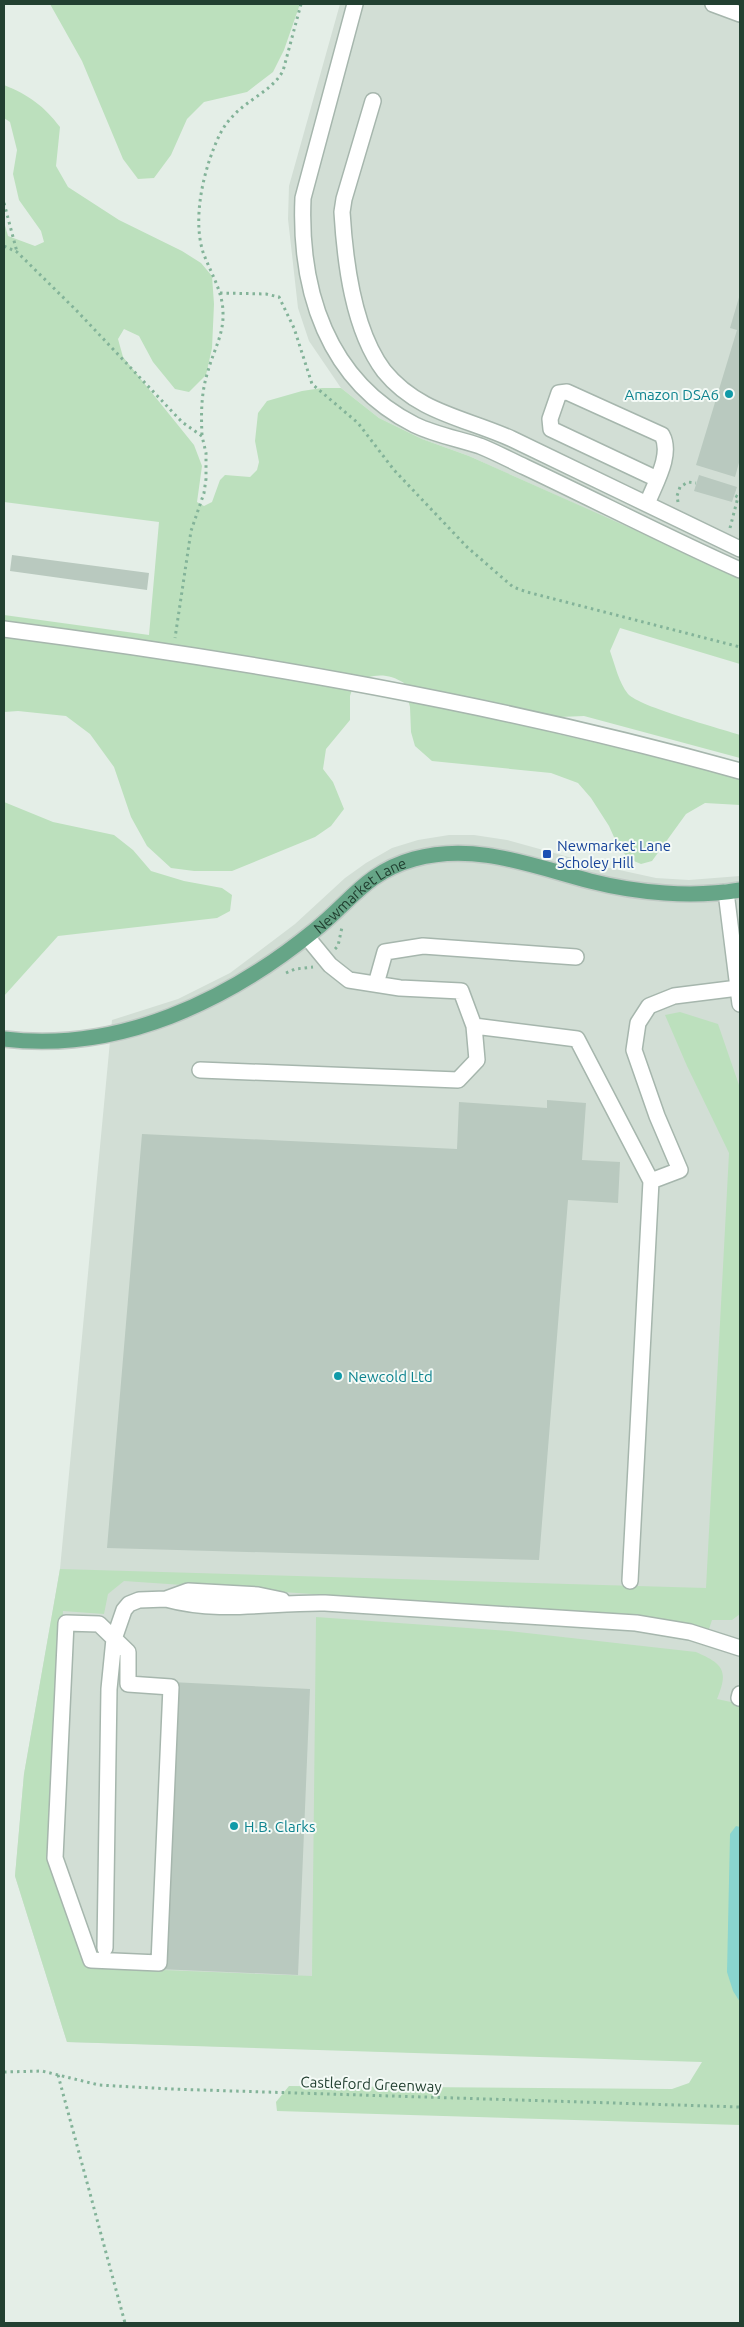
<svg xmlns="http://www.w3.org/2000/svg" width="744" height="2327" font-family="Ubuntu,sans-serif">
  <rect width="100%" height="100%" fill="#e4eee7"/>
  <!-- built -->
  <path fill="#d2ded5" d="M340 4H740V578L469 456 422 439 379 418 341 388 309 341 298 308 288 219 289 186Z
    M449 835H474L507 840 601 866 656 878 689 880 740 876V2062L67 2042 15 1876 24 1774 60 1569 112 1020 178 999 230 973 295 924 345 878 366 863 392 848 418 840Z"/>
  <!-- green -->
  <path fill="#bce0bd" d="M50 4H300L284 50 273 72 247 92 204 102 187 119 171 155 154 178 138 179 123 159 82 61Z
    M4 85C29 95 44 106 60 127L56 166 68 187 119 220 182 251 201 263 212 276 214 304 212 348 206 375 189 392 175 389 153 362 139 336 124 329 118 339 123 357 194 445 202 466 197 502 204 506 212 502 220 480 225 475 250 477 257 470 259 462 255 441 258 413 267 401 302 391 322 388H341L379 418 422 439 469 456 740 577V664L620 628 610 651C615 665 619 683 628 694 640 707 719 728 740 735V758L584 716 560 717 555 726 558 734 633 751 735 769 740 771V805L705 803 686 814 652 861 641 864 629 859 618 846 609 826 591 798 578 783 551 773 432 761 415 746 411 732 410 707 404 683C387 672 371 674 354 683L350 696V720L326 749 323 769 333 782 344 809 331 826 315 837 232 871H194L171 868 147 846 131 817 114 767 90 734 66 716 18 711 4 712V615L149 635 159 522 4 502V222L8 236 35 246 44 242 41 231 19 200 13 174 17 150 10 122 4 118Z
    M4 802 53 822 114 835 133 850 151 871 184 881 222 888 232 895 230 911 217 918 58 936 4 996Z
    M680 1012 718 1024 740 1088V1614L732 1620H712L709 1629 660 1618 124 1581 108 1594 104 1614 63 1611 48 1861 87 1967 312 1976 316 1617 509 1631 696 1652C723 1664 729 1670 717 1699L740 1704V2125L277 2111 276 2102 289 2086 672 2089 689 2083 702 2062 67 2042 15 1876 24 1774 60 1569 706 1588 729 1153 687 1066 665 1015Z"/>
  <!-- water -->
  <path fill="#8ad5cf" d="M736 1826 740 1827V2002L733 1991 727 1972 730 1834Z"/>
  <!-- building -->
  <path fill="#b9c9bf" d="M740 294V459L735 477 696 465 737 330 730 328Z
    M699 475 737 487 732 502 694 491Z
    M12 555 149 573 147 590 10 571Z
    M547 1100 586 1103 582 1160 620 1162 618 1203 568 1200 539 1560 107 1548 142 1134 457 1149 459 1102 547 1108Z
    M171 1682 310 1689 298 1975 158 1969Z"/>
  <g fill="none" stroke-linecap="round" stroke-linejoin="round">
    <!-- minor casing -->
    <g stroke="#a6b6ad" stroke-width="18">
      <path id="minor" d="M355 4 303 198C299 290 327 381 415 425 436 435 459 439 480 446 495 452 510 460 525 467 597 501 668 538 740 570
        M713 4 740 14
        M373 101 344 199 342 212C345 262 353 330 384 371 418 413 466 418 512 439 588 475 664 513 740 549
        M647 504C654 485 673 455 662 435L567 392 559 393 550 419 551 429 657 479
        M4 629C251 661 500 704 740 771
        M726 892 740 1004
        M307 937 330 965 349 980 400 988 461 991 474 1026 577 1039 651 1181 680 1170 657 1116 634 1050 638 1023 649 1006 674 996 738 988
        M376 984 385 952 423 946 576 957
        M200 1070 458 1080 477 1060 474 1026
        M630 1581 651 1181
        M166 1599C221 1614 270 1602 325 1603L636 1623 690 1632 740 1648
        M66 1623 99 1624 128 1652V1684L171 1687 159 1963 91 1960 55 1858Z
        M739 1698 740 1694
        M105 1948 109 1689 114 1639 124 1610 129 1604 139 1600 166 1599 188 1591 258 1595 282 1600"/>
    </g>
    <!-- major casing -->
    <g stroke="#c1cac5" stroke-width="18">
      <g id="major">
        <path id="s1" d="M4 1039C119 1053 228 1001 315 930 351 901 367 872 414 859 475 842 532 866 590 881 637 893 692 898 740 890"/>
      </g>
    </g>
    <!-- path -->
    <path stroke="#83b399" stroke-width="3" stroke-dasharray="2.5 4" stroke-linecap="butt" d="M4 203 17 252
      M4 246 17 252 76 310 182 422 202 436 206 453V479L204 493 191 531 175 638
      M220 293 266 294 279 297 294 328 312 384 358 423 394 470 467 547 513 587 527 592 740 647
      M202 435C201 413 201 393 208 371 213 352 224 334 223 313 223 291 210 272 203 252 192 217 204 167 220 134 237 101 269 96 283 71L301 4
      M678 502 677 496 680 487 688 482 696 483
      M730 528 738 497 734 495
      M335 949 338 946 342 927
      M286 973 295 969 313 967
      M4 2072 42 2071 99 2085 170 2089 740 2107
      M58 2075 125 2323"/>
    <!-- minor -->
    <use href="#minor" stroke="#fff" stroke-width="15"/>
    <!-- major -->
    <use href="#major" stroke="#66a587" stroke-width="15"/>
  </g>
  <!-- markers -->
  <g fill="#0f9aa8" stroke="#f4faf6" stroke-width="2">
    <circle cx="729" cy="394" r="5"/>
    <circle cx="338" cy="1376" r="5"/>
    <circle cx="234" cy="1826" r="5"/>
  </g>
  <rect fill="#1a4fb4" stroke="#f4faf6" stroke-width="2" x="542" y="849" width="10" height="10" rx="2.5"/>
  <g text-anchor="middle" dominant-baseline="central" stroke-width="4" stroke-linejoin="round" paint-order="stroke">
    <!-- culture labels -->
    <g font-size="15" fill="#0d838f" stroke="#f4faf6" text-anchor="start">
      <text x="719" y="394" text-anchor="end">Amazon DSA6</text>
      <text x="348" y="1376">Newcold Ltd</text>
      <text x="244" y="1826">H.B. Clarks</text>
    </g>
    <!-- transit labels -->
    <g font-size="15" fill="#164399" stroke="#f4faf6" text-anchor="start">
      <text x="557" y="845">Newmarket Lane<tspan x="557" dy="17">Scholey Hill</tspan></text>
    </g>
    <!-- street labels -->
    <g font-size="15" fill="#224031" stroke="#f4faf6">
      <text stroke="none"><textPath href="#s1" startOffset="396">Newmarket Lane</textPath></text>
      <text transform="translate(371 2084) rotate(2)">Castleford Greenway</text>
    </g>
  </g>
  <!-- border -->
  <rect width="744" height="2327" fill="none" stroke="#224031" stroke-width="10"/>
</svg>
